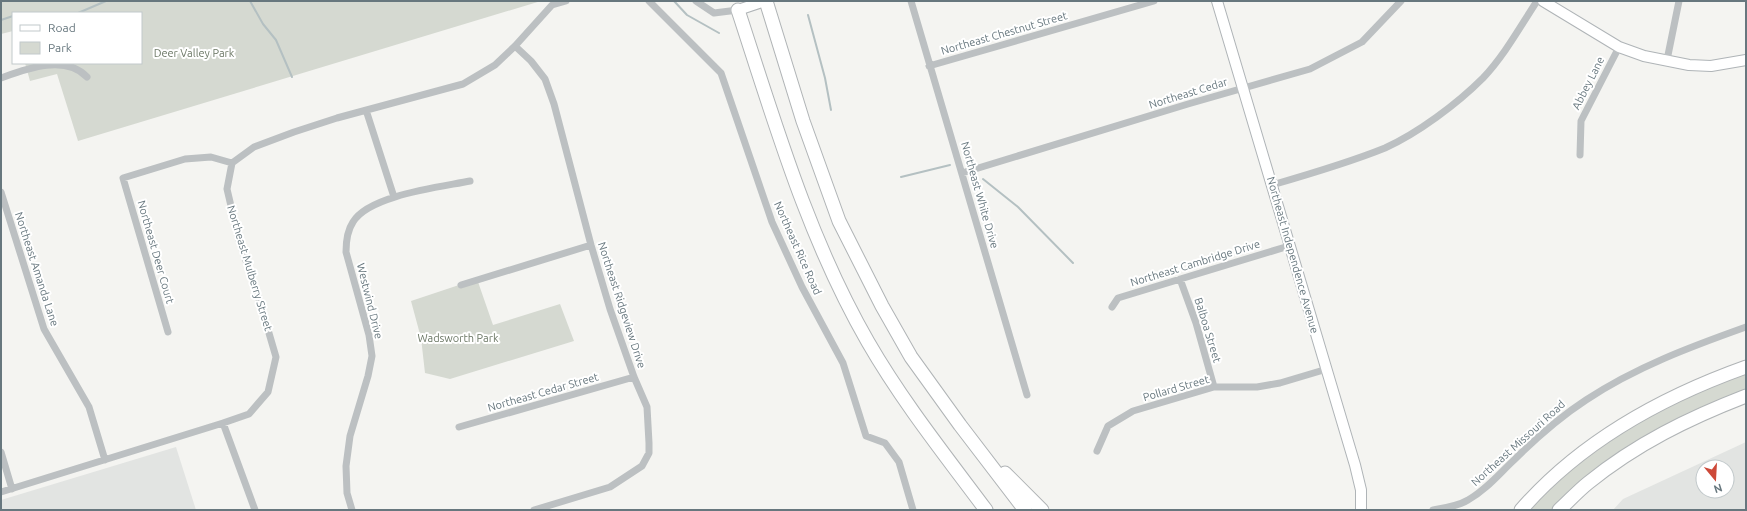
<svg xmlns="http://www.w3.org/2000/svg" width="1747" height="511" font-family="Ubuntu,sans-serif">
  <rect width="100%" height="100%" fill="#f4f4f1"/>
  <!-- built -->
  <path fill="#e2e4e2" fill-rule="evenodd" d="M1746 442V510H1613L1623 499ZM1703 467H1727V491H1703Z
    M176 447 196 510H1V500Z"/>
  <!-- green -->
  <path fill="#d5d9d1" d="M1 1H541L78 141 57 74 30 81 25 63H141V13H13V31L1 34Z
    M477 279 493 325 560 304 574 341 450 379 425 373 421 338 411 301Z
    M1746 371V390L1563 499 1552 510H1527L1576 462 1657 409Z"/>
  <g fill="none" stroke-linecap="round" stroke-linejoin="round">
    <!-- stream -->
    <path stroke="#b4c0c2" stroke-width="2" d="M250 1 263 24 276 40 292 77
      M674 1 687 15 719 33
      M78 13 106 1
      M808 15 825 78 831 110
      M1 20 13 16
      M901 177 950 165
      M983 179 1018 207 1073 263"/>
    <!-- secondary casing -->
    <g stroke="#afb4b7" stroke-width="12">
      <path id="secondary" d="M1217 1 1355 465 1361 490V510
        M1543 1 1619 47 1644 56 1689 65 1711 66 1746 60
        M738 10 765 1"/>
    </g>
    <!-- highway casing -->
    <g stroke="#b0b4b6" stroke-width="15">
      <path id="highway" d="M766 1 803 121 839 221 882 306 911 357 960 425 1025 510
        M738 10C775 123 808 238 868 342 902 401 945 455 986 510
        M1005 473 1042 510
        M1521 510C1581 441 1662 397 1746 367
        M1559 510C1569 501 1578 491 1588 483 1636 444 1689 418 1746 396"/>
    </g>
    <!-- street -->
    <path stroke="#bcc0c2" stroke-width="7" d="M649 1 721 73 772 222 802 287 843 363 866 436 885 443 899 462 913 510
      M696 1 714 13 738 10
      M911 1 1027 395
      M515 46 531 61 545 79 554 104 591 245 610 309 634 377 647 407 649 443V453L642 466 610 487 534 510
      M1667 60 1679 1
      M929 66 1154 1
      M1 78C26 69 65 54 87 77
      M366 110 394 197
      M1580 155 1581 121 1619 47
      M962 173 1188 104 1310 69 1362 42 1401 1
      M1272 185C1310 174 1348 163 1385 148 1418 133 1457 104 1483 78 1504 56 1520 27 1537 1
      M1 192 44 329 89 407 105 460
      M1180 279 1196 323 1214 387
      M461 285 591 245
      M1112 307 1118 298 1289 246
      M168 332 123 178 185 159 211 157 232 163
      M223 423 255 510
      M459 427 634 377
      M1097 451 1108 426 1133 411 1214 387H1257L1280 383 1327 369
      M1 452 12 489
      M1 492 223 423 249 414 268 392 276 357 259 299 239 240 227 189 232 163 254 147 294 132 337 118 463 84 495 65 515 46 552 5 566 1
      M352 510 347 493 346 466 350 436 368 376 372 356 369 335 346 252C346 243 347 231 353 222 369 195 441 187 470 181
      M1433 510C1445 508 1458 506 1468 500 1486 490 1499 474 1514 460 1536 438 1560 417 1586 400 1636 367 1690 347 1746 327"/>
    <!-- secondary -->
    <use href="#secondary" stroke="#fff" stroke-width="10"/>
    <!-- highway -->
    <use href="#highway" stroke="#fff" stroke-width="13"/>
  </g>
  <g text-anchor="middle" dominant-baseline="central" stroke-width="4" stroke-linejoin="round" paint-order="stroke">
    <!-- street labels -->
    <g font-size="11" fill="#67777e" stroke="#fff">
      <text transform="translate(1004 33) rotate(-16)">Northeast Chestnut Street</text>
      <text transform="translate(1588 83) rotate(-63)">Abbey Lane</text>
      <text transform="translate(1188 93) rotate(-17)">Northeast Cedar</text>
      <text transform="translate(980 195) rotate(74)">Northeast White Drive</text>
      <text transform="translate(798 248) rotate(66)">Northeast Rice Road</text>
      <text transform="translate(156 252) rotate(74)">Northeast Deer Court</text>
      <text transform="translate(1293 255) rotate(74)">Northeast Independence Avenue</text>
      <text transform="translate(1195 263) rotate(-17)">Northeast Cambridge Drive</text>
      <text transform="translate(250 268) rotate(73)">Northeast Mulberry Street</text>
      <text transform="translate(37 269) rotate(72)">Northeast Amanda Lane</text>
      <text transform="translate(370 301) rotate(76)">Westwind Drive</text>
      <text transform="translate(622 305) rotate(72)">Northeast Ridgeview Drive</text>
      <text transform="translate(1208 330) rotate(73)">Balboa Street</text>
      <text transform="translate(1176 388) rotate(-16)">Pollard Street</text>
      <text transform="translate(543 392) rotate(-16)">Northeast Cedar Street</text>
      <text transform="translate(1518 443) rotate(-42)">Northeast Missouri Road</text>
    </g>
    <!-- park labels -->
    <g font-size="11" fill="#6b7765" stroke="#fff">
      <text x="194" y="53">Deer Valley Park</text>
      <text x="458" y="338">Wadsworth Park</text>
    </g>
  </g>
  <!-- border -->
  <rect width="1747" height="511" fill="none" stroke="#67777e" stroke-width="4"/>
  <!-- legend -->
  <rect x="12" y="12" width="130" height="52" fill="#ffffff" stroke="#c2c9cb"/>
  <rect x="20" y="25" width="20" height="6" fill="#ffffff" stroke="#c2c9cb"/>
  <text x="48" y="32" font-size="12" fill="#67777e">Road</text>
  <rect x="20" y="42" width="20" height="12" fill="#d5d9d1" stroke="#c2c9cb"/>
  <text x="48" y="52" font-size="12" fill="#67777e">Park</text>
  <!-- north arrow -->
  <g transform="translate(1715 479) rotate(162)"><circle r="19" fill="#ffffff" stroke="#c2c9cb"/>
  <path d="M0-3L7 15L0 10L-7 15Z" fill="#cd4939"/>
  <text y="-6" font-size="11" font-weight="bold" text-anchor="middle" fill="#67777e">N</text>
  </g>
</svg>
